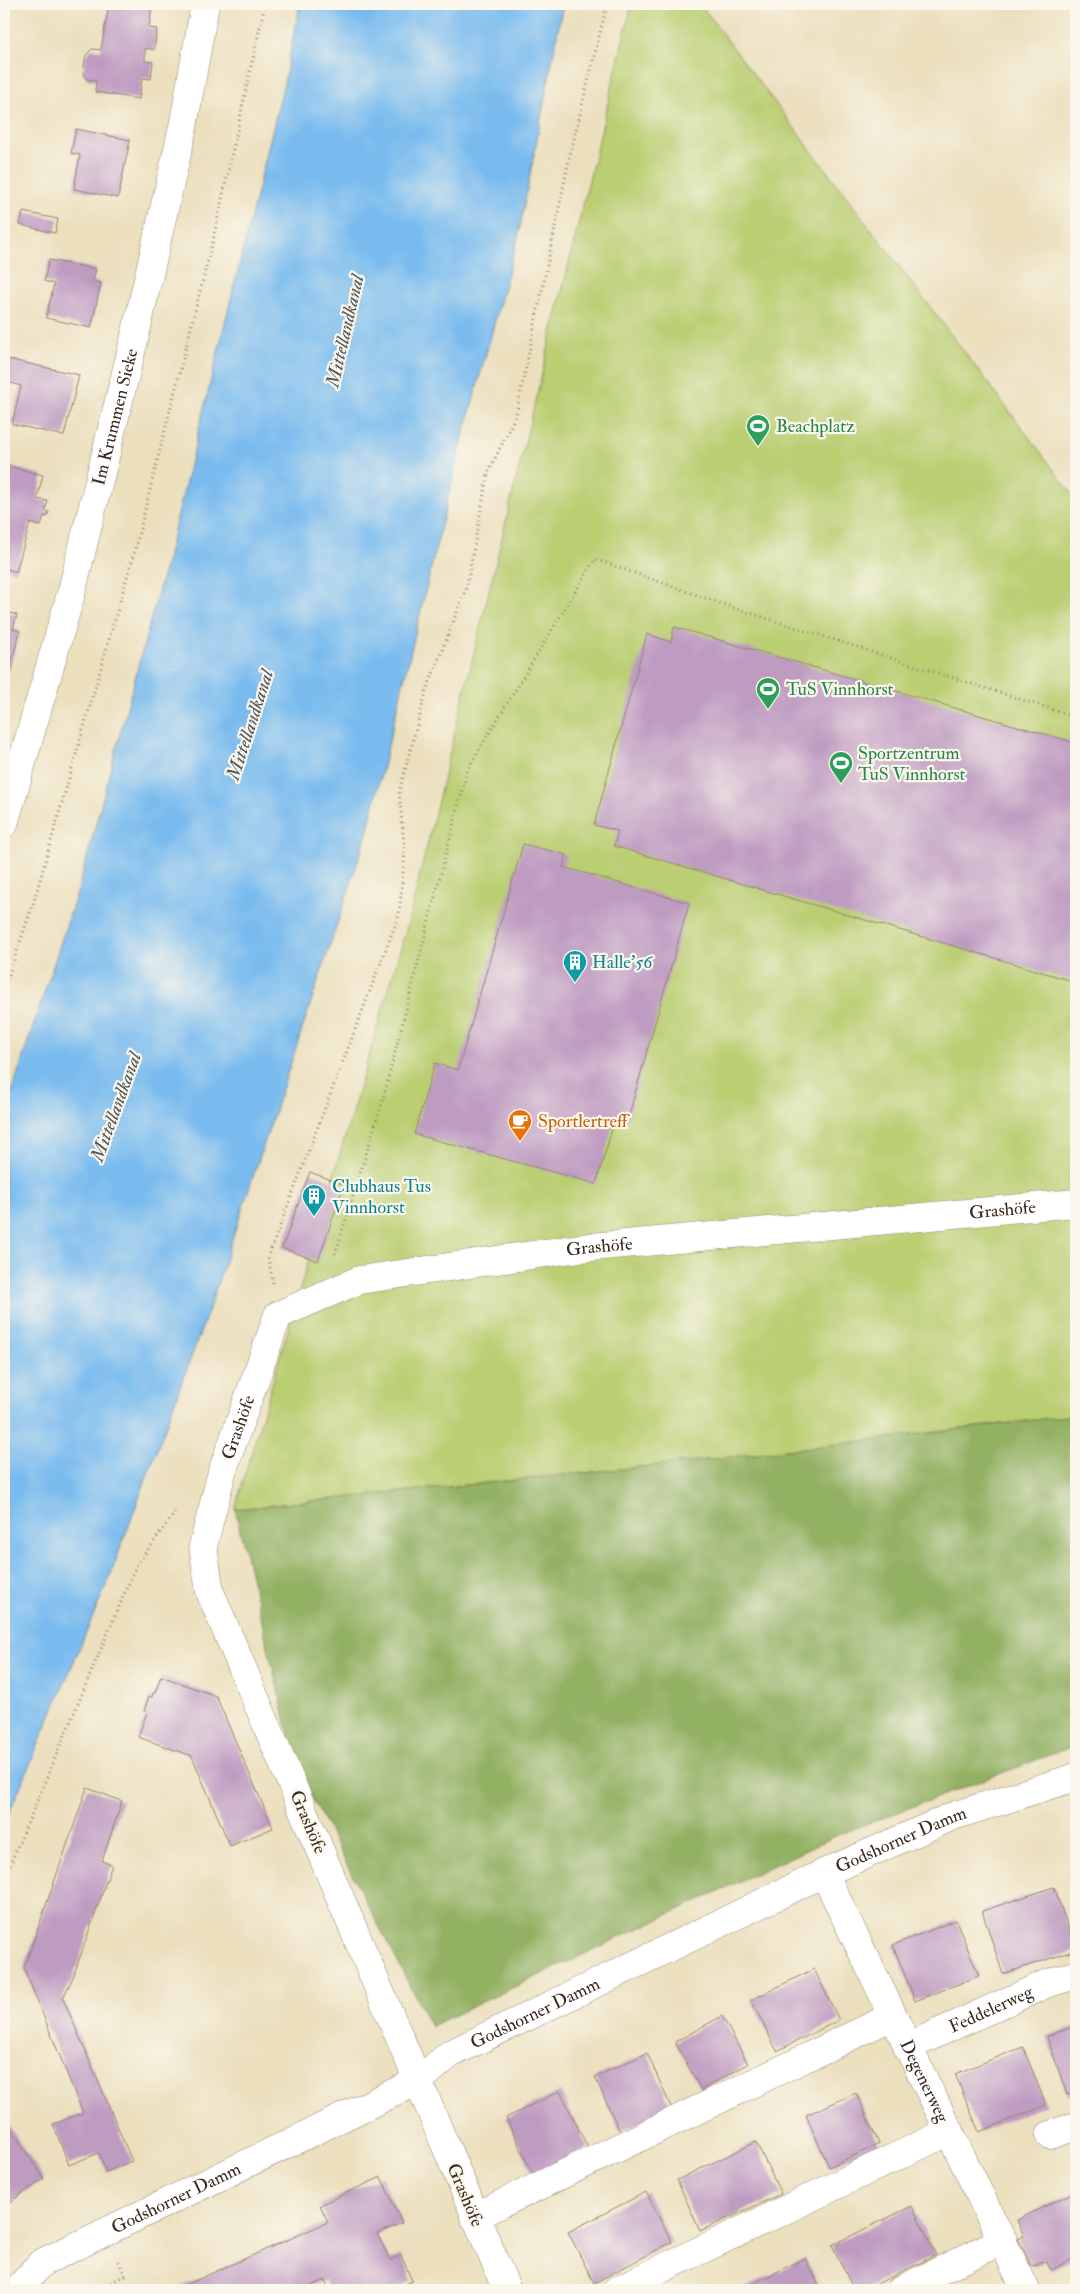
<svg xmlns="http://www.w3.org/2000/svg" width="1080" height="2294" font-family="'IM FELL Double Pica',serif">
  <rect width="100%" height="100%" fill="#fbf7ec"/>
  <filter id="ink" filterUnits="userSpaceOnUse"><feTurbulence type="fractalNoise" baseFrequency=".02" numOctaves="2"/><feDisplacementMap in="SourceGraphic" scale="10" xChannelSelector="R" yChannelSelector="G"/><feConvolveMatrix kernelMatrix="1 2 1 2 8 2 1 2 1" color-interpolation-filters="sRGB"/></filter>
  <filter id="wash" filterUnits="userSpaceOnUse"><feTurbulence type="fractalNoise" baseFrequency=".0096" numOctaves="4" result="noise"/><feDisplacementMap in="SourceGraphic" scale="20" xChannelSelector="R" yChannelSelector="G"/><feGaussianBlur stdDeviation="1.12" result="paint"/><feColorMatrix in="noise" values="0 0 0 0 0 0 0 0 0 0 0 0 0 0 0 0 0 1.4 0 .05"/><feComposite in="paint" operator="in"/></filter>
  <g filter="url(#wash)">
    <rect width="100%" height="100%" fill="#ebdfbd"/>
    <!-- green -->
    <path fill="#bace72" stroke="#7a7c48" d="M632 4H700L1076 499V1415L689 1462 235 1509 409 920Z"/>
    <!-- forest -->
    <path fill="#93b164" stroke="#676e41" d="M1076 1415V1745L840 1834 431 2026 297 1769 235 1509 689 1462Z"/>
    <!-- water -->
    <path fill="#79bbee" stroke="#5a7286" d="M300 4H563L518 237 460 448 366 837 209 1309 109 1579 4 1825V1115L79 887 167 559 284 83Z"/>
    <g id="blocks">
      <!-- building -->
      <path fill="#be9bc1" d="M109 4H152L149 28 157 29 154 50 145 48V61L153 62 151 79 142 78 139 99 95 92 96 81 87 79 83 72 86 55 92 49 101 50Z
        M4 121 9 122 5 144H4Z
        M76 129 130 140 118 198 74 189 80 155 71 153Z
        M23 212 58 219 55 233 20 225Z
        M49 260 96 269 93 281 101 283 91 328 46 318 54 284 44 281Z
        M7 359 79 375 64 436 12 424 21 386 4 381Z
        M4 465 43 475 37 499 48 501 45 511 49 512 47 517 44 516 41 526 30 523 16 572 4 568Z
        M4 611 17 615 13 629 20 631 9 671 4 670Z
        M674 627 1076 743V982L614 846 618 831 594 825 647 634 671 642Z
        M523 844 567 855 563 867 689 903 627 1122 615 1119 596 1184 414 1134 435 1063 458 1070Z
        M310 1172 344 1185 318 1261 282 1248Z
        M161 1676 216 1696 273 1828 230 1846 192 1756 138 1737 147 1712 144 1711 149 1696 152 1697 153 1693H155Z
        M87 1788 122 1801 102 1861 112 1865 73 1977 63 1998 132 2161 106 2172 99 2153 69 2165 53 2124 83 2113 24 1968Z
        M1054 1887 1076 1950 1003 1974 982 1911Z
        M956 1920 979 1976 915 2001 893 1945Z
        M814 1969 839 2020 777 2051 751 2000Z
        M722 2016 748 2064 701 2090 675 2042Z
        M1076 2026V2092L1067 2095 1047 2036Z
        M1023 2047 1046 2105 979 2132 955 2074Z
        M647 2053 672 2109 620 2132 595 2077Z
        M560 2091 588 2148 533 2174 506 2118Z
        M856 2093 879 2144 829 2167 806 2115Z
        M9 2126 44 2179 4 2206V2130Z
        M756 2142 781 2194 700 2231 677 2180Z
        M381 2177 402 2223 377 2234 390 2260 401 2255 412 2281 398 2287 399 2290H329L325 2280 303 2290H174L328 2222 320 2205Z
        M1076 2191V2257L1051 2270 1046 2261 1032 2267 1018 2239 1024 2236 1017 2220Z
        M646 2192 672 2242 594 2283 568 2232Z
        M912 2206 936 2255 864 2290H854L832 2245Z
        M805 2258 821 2290H740Z"/>
    </g>
  </g>
  <g filter="url(#ink)">
    <use href="#blocks" fill-opacity="0" stroke="#93846e" stroke-width="1"/>
    <g fill="none" stroke-linecap="round" stroke-linejoin="round">
      <!-- minor casing -->
      <g stroke="#93846e" stroke-width="29">
        <g id="minor">
          <path id="s1" d="M4 824 71 594 134 340 183 127 205 4"/>
          <path id="s2" d="M824 1873 1026 2290"/>
          <path id="s3" d="M907 2047 1048 1983 1076 1975"/>
          <path d="M1050 2135 1076 2126"/>
          <path d="M474 2217 893 2016"/>
          <path id="s4" d="M17 2290 41 2263 418 2081 450 2054 824 1873 953 1816 1076 1777"/>
          <path id="s5" d="M507 2290 210 1592 203 1546 222 1472 278 1315 359 1280 580 1248 1076 1203"/>
          <path d="M617 2290 950 2131"/>
          <path d="M900 2290 1003 2240"/>
        </g>
      </g>
      <!-- path -->
      <path stroke="#93846e" stroke-width="3" stroke-dasharray="1 4" stroke-linecap="butt" d="M4 989 33 904 134 553 213 240 265 4
        M335 1254 382 1103 468 768 595 559 728 606 1076 717
        M273 1283 268 1257 399 915 405 853 399 792 427 689 466 589 488 473 516 415 570 155 607 4
        M4 1879 136 1566 177 1510
        M98 2290 125 2275 118 2260
        M1064 2290 1076 2284"/>
      <!-- minor -->
      <use href="#minor" stroke="#fff" stroke-width="28"/>
    </g>
  </g>
  <!-- icons -->
  <defs>
    <g id="stadium-pin" transform="scale(1.25)"><path d="M0 17L-7.5 6A9.5 9.5 0 1 1 7.5 6Z" fill="#2e9e5b" stroke="#fbf7ec"/><path d="M0-5a6.5 5 0 1 0 0 10a6.5 5 0 1 0 0-10ZM-3.5-1.8h7v3.6h-7Z" fill="#fff"/></g>
    <g id="building-pin" transform="scale(1.25)"><path d="M0 17L-7.5 6A9.5 9.5 0 1 1 7.5 6Z" fill="#0f9aa8" stroke="#fbf7ec"/><path d="M-4-6H4V6H1V3H-1V6H-4ZM-2.5-4.3h1.7v1.8h-1.7ZM.8-4.3h1.7v1.8H.8ZM-2.5-1h1.7V.8h-1.7ZM.8-1h1.7V.8H.8Z" fill="#fff"/></g>
    <g id="cafe-pin" transform="scale(1.25)"><path d="M0 17L-7.5 6A9.5 9.5 0 1 1 7.5 6Z" fill="#e8710a" stroke="#fbf7ec"/><path d="M-5.5-4.5H6V0H3Q3 3.5 0 3.5H-2.5Q-5.5 3.5-5.5 0ZM3-3.2v2h1.7v-2ZM-6 4.5H4V6H-6Z" fill="#fff"/></g>
  </defs>
  <g fill-rule="evenodd">
    <use href="#stadium-pin" x="758" y="426"/>
    <use href="#stadium-pin" x="768" y="689"/>
    <use href="#stadium-pin" x="841" y="763"/>
    <use href="#building-pin" x="575" y="962"/>
    <use href="#cafe-pin" x="520" y="1121"/>
    <use href="#building-pin" x="314" y="1196"/>
  </g>
  <g text-anchor="middle" dominant-baseline="central" stroke-width="4.5" stroke-linejoin="round" paint-order="stroke">
    <!-- street labels -->
    <g font-size="18" fill="#3b2a1e" stroke="#fbf7ec">
      <text stroke="none"><textPath href="#s1" startOffset="422">Im Krummen Sieke</textPath></text>
      <text stroke="none"><textPath href="#s5" startOffset="1784">Grashöfe</textPath></text>
      <text stroke="none"><textPath href="#s5" startOffset="1379">Grashöfe</textPath></text>
      <text stroke="none"><textPath href="#s5" startOffset="929">Grashöfe</textPath></text>
      <text transform="translate(308 1822) rotate(67)">Grashöfe</text>
      <text stroke="none"><textPath href="#s4" startOffset="996">Godshorner Damm</textPath></text>
      <text stroke="none"><textPath href="#s3" startOffset="92">Feddelerweg</textPath></text>
      <text stroke="none"><textPath href="#s4" startOffset="591">Godshorner Damm</textPath></text>
      <text stroke="none"><textPath href="#s2" startOffset="231">Degenerweg</textPath></text>
      <text transform="translate(465 2195) rotate(67)">Grashöfe</text>
      <text stroke="none"><textPath href="#s4" startOffset="186">Godshorner Damm</textPath></text>
    </g>
    <!-- leisure labels -->
    <g font-size="18" fill="#27864d" stroke="#fbf7ec" text-anchor="start">
      <text x="776" y="426">Beachplatz</text>
      <text x="786" y="689">TuS Vinnhorst</text>
      <text x="858" y="753">Sportzentrum<tspan x="858" dy="21">TuS Vinnhorst</tspan></text>
    </g>
    <!-- culture labels -->
    <g font-size="18" fill="#0d838f" stroke="#fbf7ec" text-anchor="start">
      <text x="592" y="962">Halle'56</text>
      <text x="332" y="1186">Clubhaus Tus<tspan x="332" dy="21">Vinnhorst</tspan></text>
    </g>
    <!-- food labels -->
    <g font-size="18" fill="#c56008" stroke="#fbf7ec" text-anchor="start">
      <text x="538" y="1121">Sportlertreff</text>
    </g>
    <!-- water labels -->
    <g font-size="19" font-style="italic" fill="#4e565c" stroke="#fbf7ec">
      <text transform="translate(345 331) rotate(-77)">Mittellandkanal</text>
      <text transform="translate(250 725) rotate(-72)">Mittellandkanal</text>
      <text transform="translate(116 1107) rotate(-70)">Mittellandkanal</text>
    </g>
  </g>
  <!-- margin -->
  <rect width="1080" height="2294" fill="none" stroke="#fbf7ec" stroke-width="20"/>
</svg>
